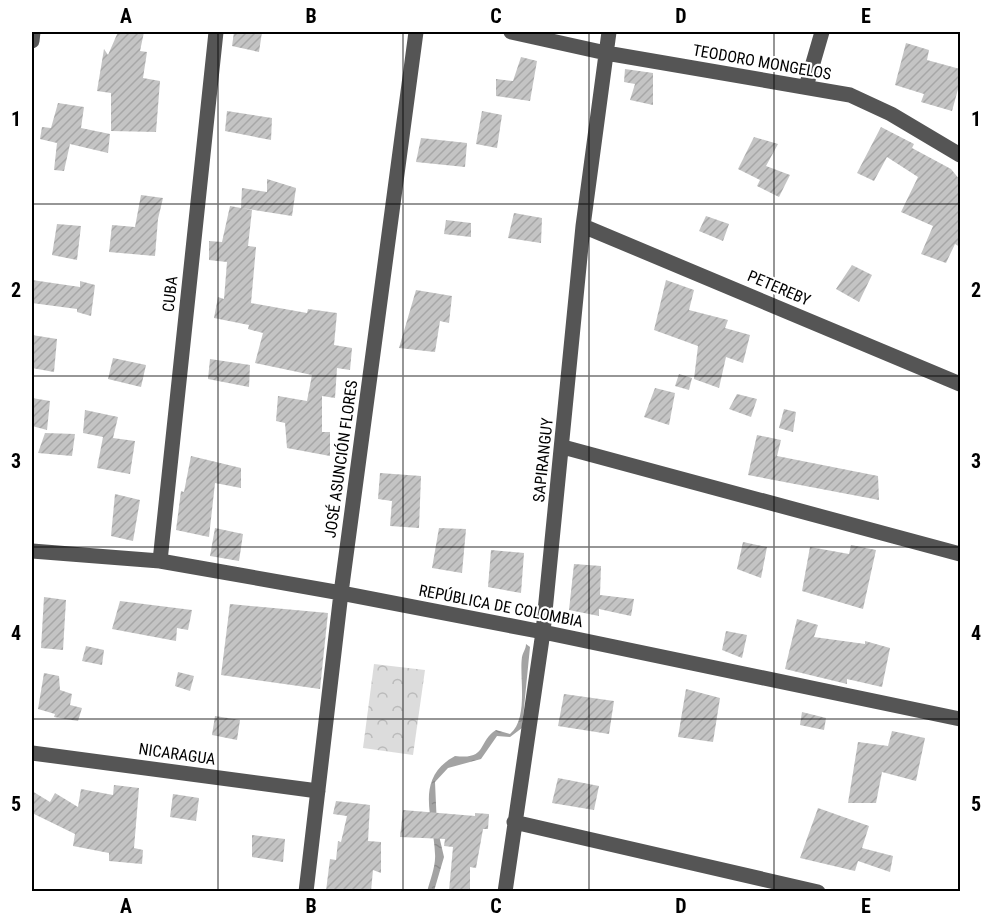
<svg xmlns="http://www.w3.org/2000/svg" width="992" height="923" font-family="'Roboto Condensed',sans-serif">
  <defs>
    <pattern id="park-crowns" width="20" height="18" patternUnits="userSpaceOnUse" patternTransform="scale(1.5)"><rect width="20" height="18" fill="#dcdcdc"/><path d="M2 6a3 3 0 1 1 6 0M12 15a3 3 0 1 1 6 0" fill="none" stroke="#bbb"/></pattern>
    <pattern id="water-ripples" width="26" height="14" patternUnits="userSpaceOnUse" patternTransform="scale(1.5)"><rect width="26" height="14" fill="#a3a3a3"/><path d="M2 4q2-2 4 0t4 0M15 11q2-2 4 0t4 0" fill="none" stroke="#8b8b8b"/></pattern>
    <pattern id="building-hatch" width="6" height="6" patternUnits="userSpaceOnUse" patternTransform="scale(1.5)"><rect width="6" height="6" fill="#c4c4c4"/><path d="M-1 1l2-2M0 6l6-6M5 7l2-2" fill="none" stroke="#a7a7a7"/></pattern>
  </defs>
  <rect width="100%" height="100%" fill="#fff"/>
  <!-- park -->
  <path fill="url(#park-crowns)" d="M374 664 425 670 413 755 363 748Z"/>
  <!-- water -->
  <path fill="url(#water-ripples)" d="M526 644 530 647 522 728 510 737 497 736 481 759 448 768 435 782 437 827 444 857 434 891 427 892C430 880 436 866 435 854 434 818 413 779 455 756 488 760 477 742 496 730L510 734C529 718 519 677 522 657 523 652 526 649 526 644Z"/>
  <!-- building -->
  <path fill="url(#building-hatch)" d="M118 32H144L140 51 147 52 143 78 160 81 156 132 111 131V93L97 91 104 49 108 55Z
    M234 32H262L259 52 232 46Z
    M906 43 929 50 927 60 960 69V82L952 111 921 102 924 94 895 85Z
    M521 57 537 61 530 101 496 96V79L513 81Z
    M625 69 653 73V105L630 100 635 84 624 82Z
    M58 103 84 107 81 128 110 134 108 153 70 144 64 171 54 170 57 143 40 139 42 127 51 128Z
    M227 111 272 118 271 140 225 131Z
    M482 111 502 115 497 148 476 144Z
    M881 127 914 144 912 148 951 169 960 180V247L955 244 946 263 921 254 933 226 901 212 918 177 887 157 874 181 857 173Z
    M754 137 778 144 766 166 790 175 779 197 757 186 760 180 738 169Z
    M421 138 467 143 465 167 416 162Z
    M267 179 296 188 292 216 241 208 242 188 267 192Z
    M141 195 163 198 158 219 155 256 109 252 112 225 135 227Z
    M230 206 252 210 248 246 256 247 251 303 307 313 308 309 337 313 334 345 352 348 350 370 337 368 335 398 322 396V432H330V456L287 448 285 423 276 421 278 396 307 401 312 375 255 363 263 333 248 329 249 325 214 318 218 297 224 299 227 262 209 260V241L222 242Z
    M514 213 542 218 541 243 508 238Z
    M706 216 729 224 723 241 699 231Z
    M446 220 471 223V237L444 234Z
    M57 224 81 226 77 260 52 255Z
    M852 265 872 275 859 302 836 289Z
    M32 280 80 287V281L95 285 91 316 77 312V309L32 303Z
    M666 280 694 290 689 310 728 320 725 328 750 335 743 363 726 357 719 388 694 379 698 346 654 330Z
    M416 290 452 296 449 323 440 321 435 352 399 348Z
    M32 335 57 339 54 372 32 368Z
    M113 358 146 365 141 387 108 379Z
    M210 359 250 365 249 387 208 379Z
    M679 374 692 378 689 390 675 386Z
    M655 388 675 393 669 425 644 417Z
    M737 394 757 399 751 417 729 409Z
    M32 398 50 401 47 430 32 426Z
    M784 409 796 412 793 432 779 428Z
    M85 410 118 417 113 438 135 441 130 474 97 468 103 437 83 433Z
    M45 433 75 434 72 456 38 453Z
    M757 435 781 440 777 456 878 476 879 500 748 475Z
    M191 456 241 468V488L215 483 209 537 176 530 181 491 184 492Z
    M380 473 421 476 419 528 390 526 392 501 378 499Z
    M115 494 140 500 133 541 111 536Z
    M215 528 243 534 239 561 210 556Z
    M439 528 466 529 462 573 432 568Z
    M743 542 767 547 761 578 737 569Z
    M851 545 876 550 863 609 802 591 810 547 849 554Z
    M491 550 524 553 521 593 488 587Z
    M574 564 601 566 600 595 634 599 631 616 599 609V616L569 610Z
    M44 597 66 600 63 650 41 648Z
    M120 601 192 610 188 630 177 628 176 641 112 629Z
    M230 604 328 613 320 689 221 675Z
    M797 619 818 625 814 637 865 644V641L890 648 882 687 847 679V684L785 669Z
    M726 631 747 635 742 658 722 650Z
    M86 646 104 650 102 665 82 661Z
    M178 672 194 676 190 691 175 686Z
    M44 673 59 676 60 690 72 694 70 705 82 708 78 721 54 717 55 714 38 709Z
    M686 689 720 698 713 742 678 737Z
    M564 694 614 701 609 734 558 726Z
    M802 712 826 718 824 730 800 725Z
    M215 716 240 720 237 740 212 735Z
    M892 731 925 738 916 781 882 772 876 803H848L858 742 888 746Z
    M558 778 599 786 594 810 552 803Z
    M114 785 139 788 134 848 143 850 142 864 109 861V853L73 846 75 834 32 813V791L50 802 55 793 78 807 81 789 113 795Z
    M173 794 199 798 196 821 170 817Z
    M336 801 370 805 368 841 381 842V873L373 870 371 891H326L330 859 336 860 338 841 341 842 347 816 333 814Z
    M818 808 869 826 862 848 893 856 890 872 858 861 855 871 800 858Z
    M403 810 475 816V813L489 814 488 829H483L476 868 470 867V891H449L453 847 444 846 445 839 400 837Z
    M252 835 285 839 283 862 252 857Z"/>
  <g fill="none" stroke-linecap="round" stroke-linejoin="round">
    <!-- minor -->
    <path stroke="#555" stroke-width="15" d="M511 32 606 53 850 95 891 114 960 155
      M32 41 33 32
      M806 87 822 32
      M583 226 960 384
      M563 447 960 554
      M32 551 160 561 341 593 543 632 960 719
      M160 561 216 32
      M32 753 318 791
      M514 822 818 892
      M306 892 341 593 416 32
      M505 892 543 632 583 226 609 32"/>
  </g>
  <!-- grid -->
  <path fill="none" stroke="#000" stroke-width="1.5" stroke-opacity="0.55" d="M218 32V892M403 32V892M589 32V892M774 32V892M32 204H960M32 376H960M32 547H960M32 719H960"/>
  <g text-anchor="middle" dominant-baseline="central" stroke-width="4.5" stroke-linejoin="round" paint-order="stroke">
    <!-- street labels -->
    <g font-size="16" fill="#000" stroke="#fff">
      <text transform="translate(762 62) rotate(10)">TEODORO MONGELOS</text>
      <text transform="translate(779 288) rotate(23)">PETEREBY</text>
      <text transform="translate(170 294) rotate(-84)">CUBA</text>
      <text transform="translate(341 459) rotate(-82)">JOSÉ ASUNCIÓN FLORES</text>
      <text transform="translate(543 460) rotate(-84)">SAPIRANGUY</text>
      <text transform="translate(501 606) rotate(11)">REPÚBLICA DE COLOMBIA</text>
      <text transform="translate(177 754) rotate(8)">NICARAGUA</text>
    </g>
  </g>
  <!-- border -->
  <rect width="992" height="923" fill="none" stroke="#ffffff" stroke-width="66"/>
  <rect x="33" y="33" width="926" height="857" fill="none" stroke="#000" stroke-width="2"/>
  <g font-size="20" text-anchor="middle" font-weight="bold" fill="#000">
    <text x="126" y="23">A</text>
    <text x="311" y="23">B</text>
    <text x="496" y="23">C</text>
    <text x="681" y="23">D</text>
    <text x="866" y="23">E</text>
    <text x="16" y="126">1</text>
    <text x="976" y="126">1</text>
    <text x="16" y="297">2</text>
    <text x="976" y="297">2</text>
    <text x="16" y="468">3</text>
    <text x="976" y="468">3</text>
    <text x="16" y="640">4</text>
    <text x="976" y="640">4</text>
    <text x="16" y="811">5</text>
    <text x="976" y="811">5</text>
    <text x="126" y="913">A</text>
    <text x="311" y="913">B</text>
    <text x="496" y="913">C</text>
    <text x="681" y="913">D</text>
    <text x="866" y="913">E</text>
  </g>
</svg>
